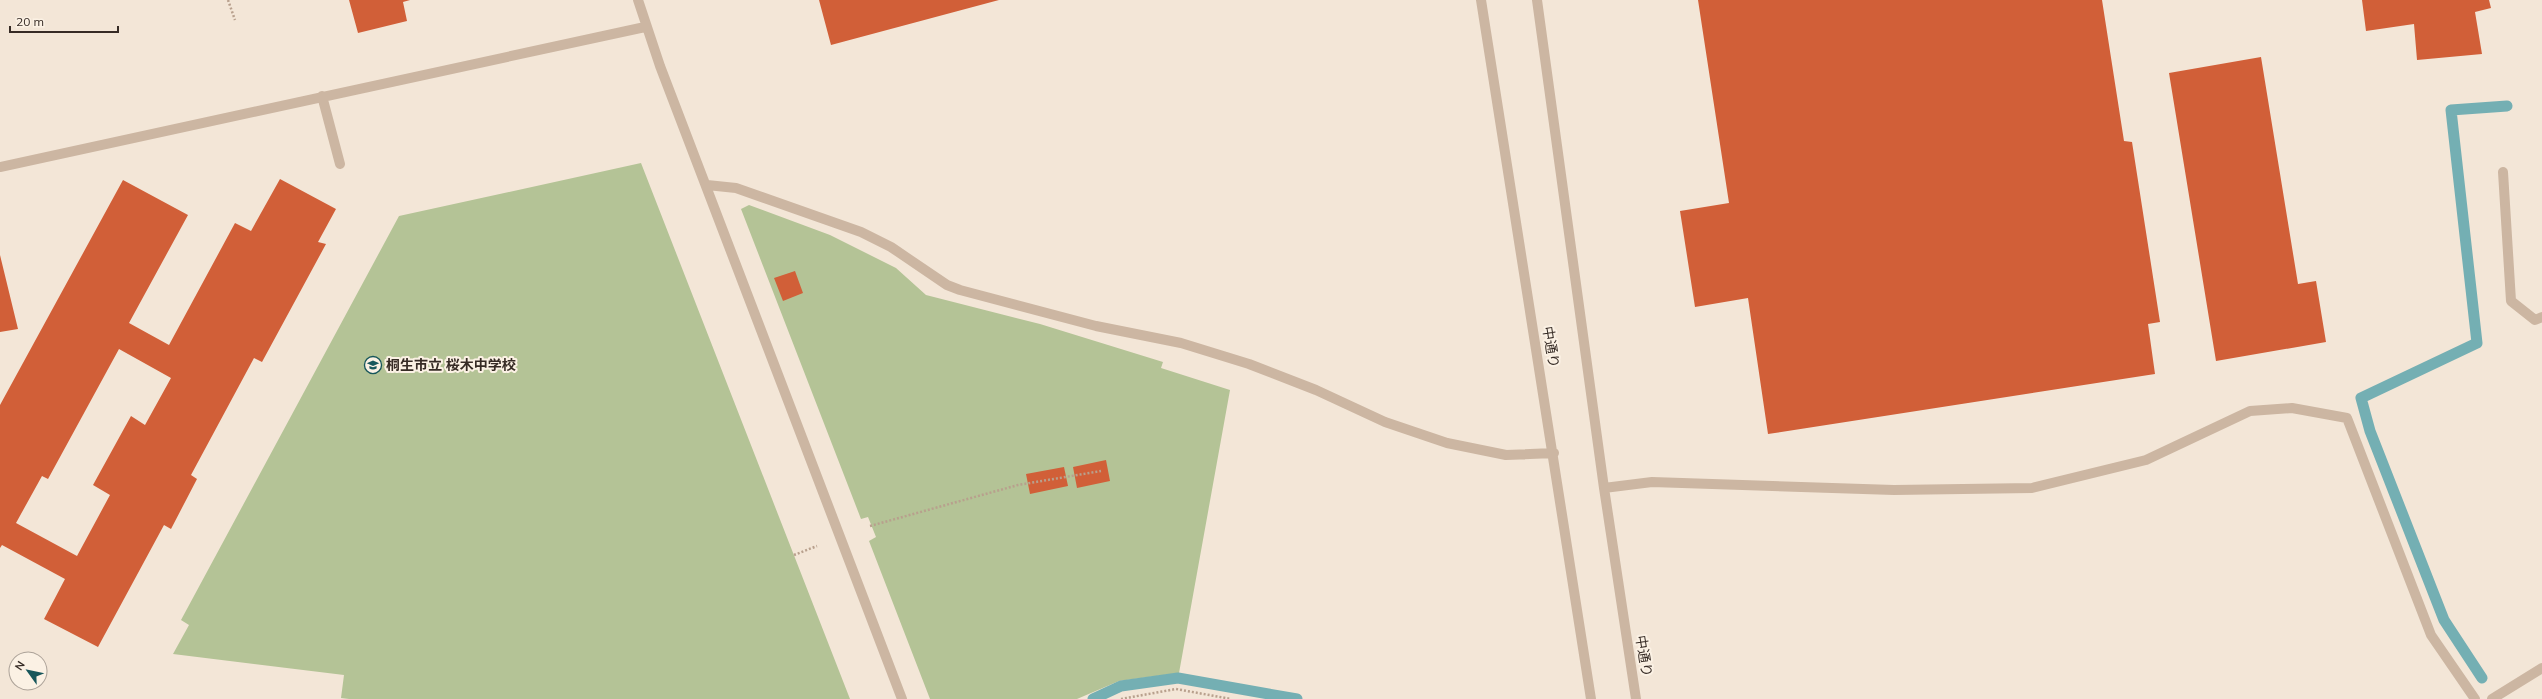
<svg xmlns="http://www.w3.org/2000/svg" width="2542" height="699" font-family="Mulish,'Noto Sans JP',sans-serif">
  <rect width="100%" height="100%" fill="#f3e6d7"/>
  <!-- green -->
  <path fill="#b4c396" d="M641 163 850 699H349L341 698 344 675 173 654 189 625 181 620 399 216Z
    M749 205 830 235 896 268 926 295 1040 324 1163 362 1161 368 1230 390 1179 673 1119 681 1077 699H930L869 541 876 537 868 517 861 519 741 209Z"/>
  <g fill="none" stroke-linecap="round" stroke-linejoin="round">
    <!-- stream -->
    <path stroke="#74afb3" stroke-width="11" d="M2482 678 2444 620 2370 431 2361 398 2477 343 2451 110 2507 106
      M1093 699 1121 686 1178 678 1297 699"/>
  </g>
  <!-- building -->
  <path fill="#d15f38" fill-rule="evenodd" d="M349 0H410L403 2 407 21 358 33Z
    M819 0H999L831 45Z
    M1698 0H2102L2124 141 2132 142 2160 322 2148 324 2155 374 1768 434 1748 298 1695 307 1680 211 1729 203Z
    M2362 0H2489L2491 8 2475 12 2482 54 2417 60 2414 24 2366 31Z
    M2261 57 2298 284 2316 281 2326 342 2216 361 2169 73Z
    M280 179 336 209 318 242 326 244 262 362 254 358 191 475 197 479 171 529 164 525 98 647 44 619 65 579 2 545 0 548V405L123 180 188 215 129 323 169 345 235 223 251 231ZM119 349 171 378 145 425 131 416 93 485 110 495 77 556 16 523 42 476 48 479Z
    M0 255 18 329 0 332Z
    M795 271 803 293 783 301 774 278Z
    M1106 460 1110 481 1077 488 1073 467Z
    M1064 467 1068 486 1030 494 1026 474Z"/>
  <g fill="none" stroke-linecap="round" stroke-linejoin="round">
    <!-- path -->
    <path stroke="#b8a08d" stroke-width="2.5" stroke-dasharray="2 2" stroke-linecap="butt" d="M228 0 235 20
      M870 526 1018 485 1101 471
      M794 555 817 546
      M1121 699 1176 689 1231 699"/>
    <!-- minor -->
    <path stroke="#ccb6a2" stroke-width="10" d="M638 0 660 66 902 699
      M1481 0 1591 699
      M1537 0 1604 488 1636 699
      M322 96 340 164
      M0 167 645 27
      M2503 172 2511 301 2535 320 2542 317
      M707 185 736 188 861 232 891 247 947 285 960 290 1096 326 1181 343 1249 364 1316 390 1385 422 1447 443 1506 455 1554 453
      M1604 488 1652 482 1894 490 2032 488 2146 460 2250 411 2292 408 2347 418 2431 635 2475 699
      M2492 699 2542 668"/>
  </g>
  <!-- icons -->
  <defs>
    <g id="school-ring" transform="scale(0.9)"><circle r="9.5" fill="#fbf1e4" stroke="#17565b" stroke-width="1.5"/><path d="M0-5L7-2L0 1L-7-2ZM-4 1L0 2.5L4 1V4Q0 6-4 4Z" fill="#17565b"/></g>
  </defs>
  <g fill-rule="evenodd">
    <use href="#school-ring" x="373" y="365"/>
  </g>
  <g text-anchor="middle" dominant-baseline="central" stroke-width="4" stroke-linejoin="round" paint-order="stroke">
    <!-- street labels -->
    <g font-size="14" fill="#362b25" stroke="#fbf1e4">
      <text transform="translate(1551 347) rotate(81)">中通り</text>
      <text transform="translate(1644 656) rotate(81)">中通り</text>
    </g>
    <!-- poi labels -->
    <g font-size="14" font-weight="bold" fill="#362b25" stroke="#fbf1e4" text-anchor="start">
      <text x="386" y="365">桐生市立 桜木中学校</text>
    </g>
  </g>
  <!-- north arrow -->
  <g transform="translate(28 671) rotate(303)"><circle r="19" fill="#fbf1e4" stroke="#aca298"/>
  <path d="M0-3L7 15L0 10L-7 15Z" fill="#17565b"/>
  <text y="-6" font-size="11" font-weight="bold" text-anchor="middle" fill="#362b25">N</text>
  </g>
  <!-- scale -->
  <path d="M10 26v6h108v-6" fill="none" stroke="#362b25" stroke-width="2"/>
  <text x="16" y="26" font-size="12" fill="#362b25" stroke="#fbf1e4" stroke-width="3" paint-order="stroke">20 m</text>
</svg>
